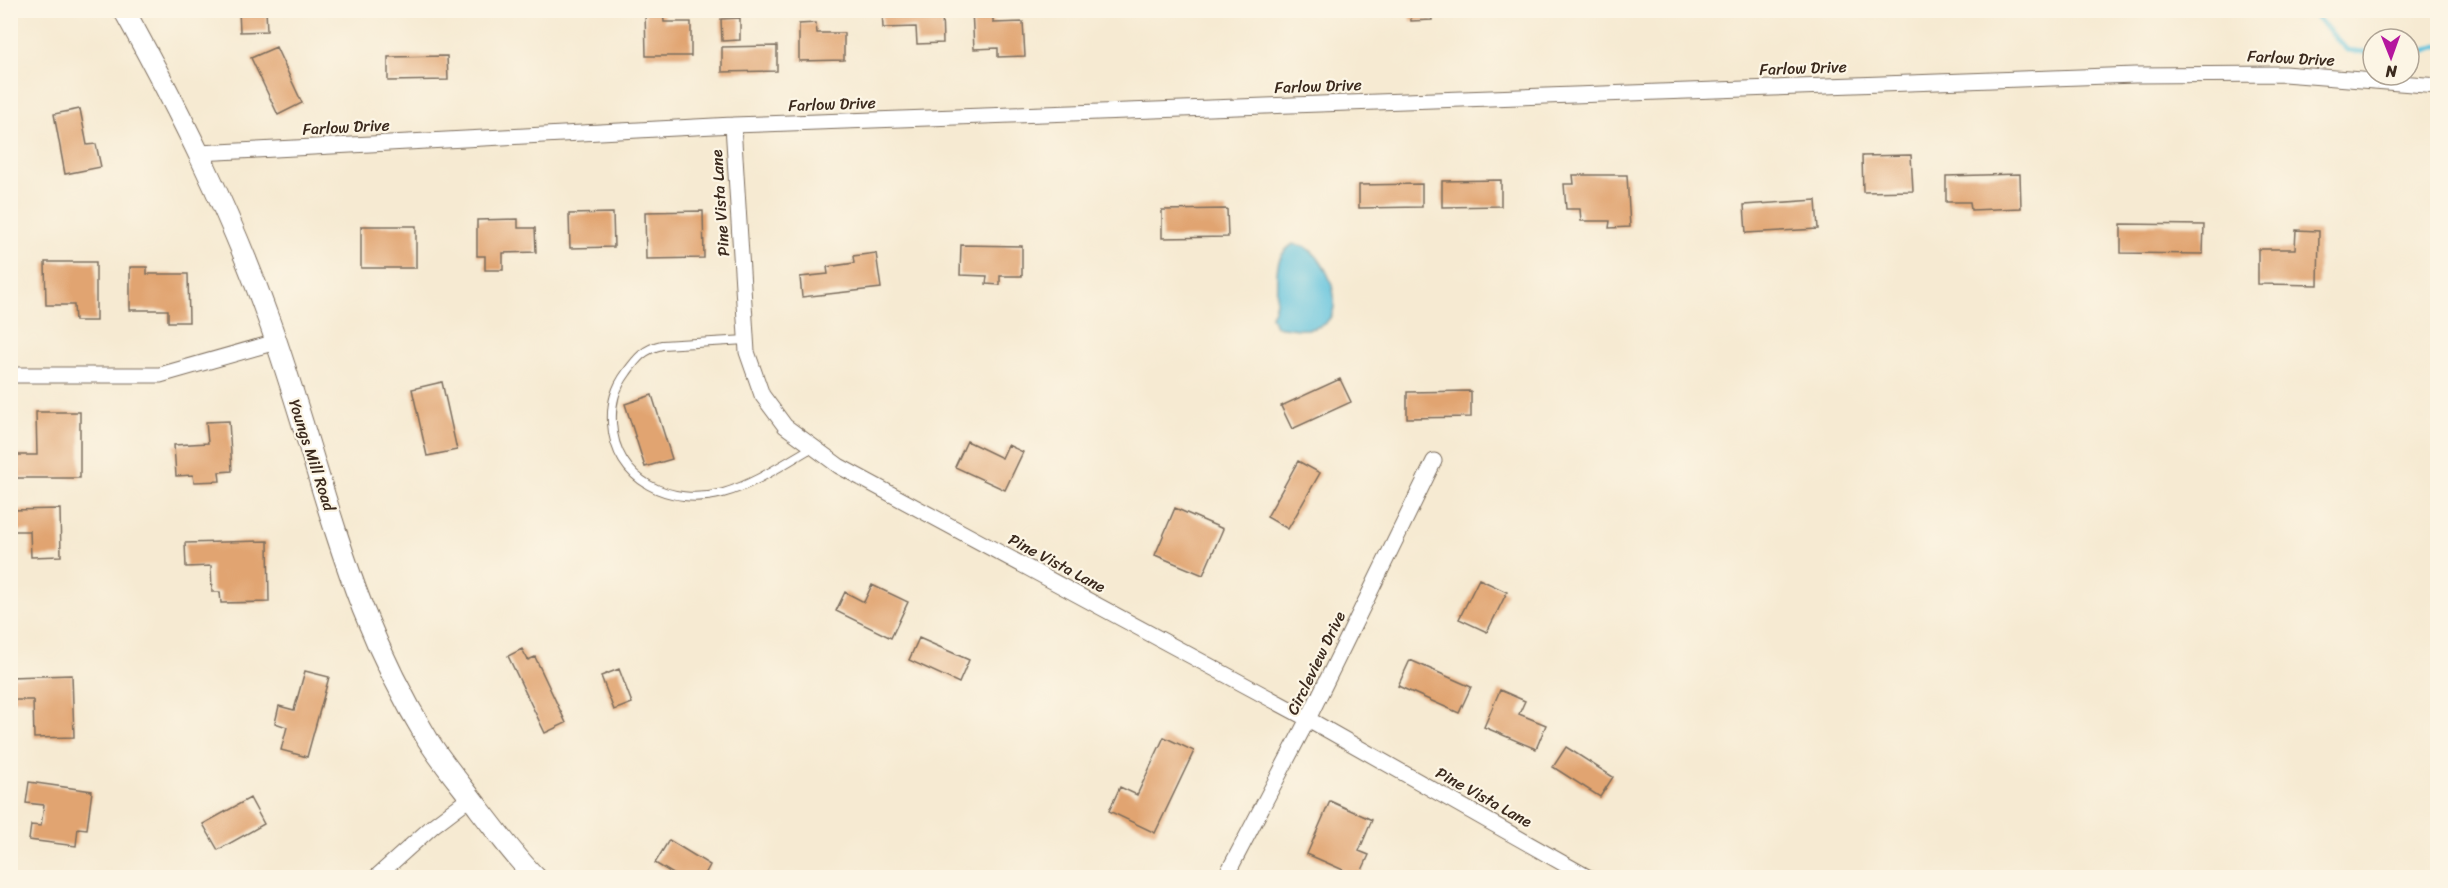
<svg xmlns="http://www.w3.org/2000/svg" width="2448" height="888" font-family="Sriracha,sans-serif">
  <rect width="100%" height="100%" fill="#fcf5e5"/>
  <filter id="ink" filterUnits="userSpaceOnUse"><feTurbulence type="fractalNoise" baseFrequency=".0167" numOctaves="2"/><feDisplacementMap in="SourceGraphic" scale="12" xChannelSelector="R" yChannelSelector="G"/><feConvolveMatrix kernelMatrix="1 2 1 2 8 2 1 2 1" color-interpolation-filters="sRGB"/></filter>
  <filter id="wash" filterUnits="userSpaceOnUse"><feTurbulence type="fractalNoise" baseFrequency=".008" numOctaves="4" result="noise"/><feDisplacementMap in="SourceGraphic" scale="24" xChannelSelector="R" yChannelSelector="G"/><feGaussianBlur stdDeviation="1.35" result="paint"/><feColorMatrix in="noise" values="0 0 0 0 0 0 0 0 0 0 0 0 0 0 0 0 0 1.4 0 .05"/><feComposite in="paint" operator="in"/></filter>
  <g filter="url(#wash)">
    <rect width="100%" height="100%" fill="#f6ead2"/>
    <!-- water -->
    <path fill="#60c3de" stroke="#4e767e" stroke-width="1.5" d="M1293 244C1297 245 1303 246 1307 248 1327 260 1350 313 1320 326 1306 332 1290 328 1275 326L1271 316C1285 292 1265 262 1293 244Z"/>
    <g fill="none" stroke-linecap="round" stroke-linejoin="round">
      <!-- stream -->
      <path stroke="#60c3de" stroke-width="5" d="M2310 10 2347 50 2373 53
        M2409 54 2417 53 2438 46"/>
    </g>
    <g id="blocks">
      <!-- building -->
      <path fill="#e1a471" d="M239 10H266L267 31 240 32Z
        M663 10 664 22H691V56H646L645 11Z
        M882 10H942L943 43 917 44 916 27 883 28Z
        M972 10H993V23L1023 22 1025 56 998 57V48L974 49Z
        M1410 10H1431L1432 20 1411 21Z
        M740 18V40L722 41 721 19Z
        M816 23 817 33H844V60L799 61V24Z
        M777 46V71L722 72V47Z
        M276 47 302 103 278 115 251 58Z
        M447 56 448 80 388 81V57Z
        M80 109 87 145 96 144 101 167 65 174 54 114Z
        M1911 155 1913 191 1863 192 1862 156Z
        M2020 174 2021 208 1971 210 1970 202H1946V176Z
        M1573 175H1627L1630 227 1609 228 1610 221H1581L1580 209H1566L1564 184H1574Z
        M1501 180V206L1442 207V181Z
        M1422 184V207L1359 208V185Z
        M1816 200 1818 229 1746 233 1744 205Z
        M1227 209 1228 237 1162 238V210Z
        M703 211 704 258 646 259 645 212Z
        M613 213 614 247 570 248 569 214Z
        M518 219V228H535L536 252 503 253V270H485V256H477V220Z
        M2121 224 2204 225 2203 254 2121 253Z
        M361 226H416V268H361Z
        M2296 230 2319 231 2318 285 2258 284V249H2295Z
        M961 245 1022 246V276H1000V285L986 284 987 276 960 275Z
        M876 253 881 288 802 297 800 277 828 274 827 267 854 263 853 256Z
        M45 262H96V321H75L74 305H46Z
        M130 267H147V274H188L189 322H168V310H130Z
        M1340 379 1351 402 1292 429 1281 406Z
        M442 382 457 450 427 456 412 389Z
        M1471 391V417L1407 418V392Z
        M652 395 672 459 645 467 625 404Z
        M36 412H80V478H10V455H37Z
        M229 421 232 471 219 472 220 481 194 482 193 475 176 476 174 445 208 443 206 422Z
        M967 441 1002 458 1008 445 1023 452 1005 490 955 467Z
        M1298 461 1320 473 1288 529 1267 517Z
        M1175 508 1223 529 1203 575 1155 555Z
        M60 509 61 556 31 557 30 531H10V510Z
        M268 541 269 602 221 603 220 592H212L211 566 186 567 185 543Z
        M1479 579 1507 592 1487 632 1459 619Z
        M872 585 908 602 891 638 836 611 845 592 864 602Z
        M919 638 969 660 959 683 909 660Z
        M522 649 528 660 535 657 566 723 545 733 508 656Z
        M1410 660 1471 687 1459 713 1398 686Z
        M619 669 632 703 614 710 601 676Z
        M305 671 329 677 307 757 281 750 287 727 275 723 279 706 294 710Z
        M72 675 74 737 34 738 33 700H10V677Z
        M1500 690 1525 701 1519 714 1546 725 1536 749 1484 727Z
        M1164 737 1194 751 1155 833 1109 811 1120 787 1137 795Z
        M1566 747 1613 777 1600 797 1553 767Z
        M29 782 92 791 87 829 78 828 76 846 29 840 31 825 41 826 44 805 26 803Z
        M250 798 264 824 218 850 203 824Z
        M1330 801 1372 820 1359 851 1369 855 1359 877 1307 854Z
        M669 840 710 865 703 878H680L655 863Z"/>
    </g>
  </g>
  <g filter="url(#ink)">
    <use href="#blocks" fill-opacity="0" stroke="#7c6d5d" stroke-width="1.5"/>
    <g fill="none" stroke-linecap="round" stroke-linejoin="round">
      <!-- lane casing -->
      <g stroke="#7c6d5d" stroke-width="10">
        <path id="lane" d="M746 340 662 345C644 349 637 358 627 372 615 388 611 403 612 423 615 481 670 507 723 493 755 484 785 463 813 447"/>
      </g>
      <!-- street casing -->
      <g stroke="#7c6d5d" stroke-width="17">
        <path id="street" d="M733 125 747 352 762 395 785 426 839 466 1308 719 1589 878
          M199 153 733 125 2135 75 2284 74 2438 86
          M10 375H160L276 342
          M375 878 434 825 471 797
          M1225 878 1308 719 1434 461"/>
      </g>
      <!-- secondary casing -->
      <g stroke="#7c6d5d" stroke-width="23">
        <path id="secondary" d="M124 10C179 110 230 211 268 318 303 414 326 514 363 609 381 654 403 699 428 740 443 764 463 787 480 810 498 833 515 857 536 878"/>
      </g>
      <!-- lane -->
      <use href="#lane" stroke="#fff" stroke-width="8"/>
      <!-- street -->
      <use href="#street" stroke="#fff" stroke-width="15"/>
      <!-- secondary -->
      <use href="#secondary" stroke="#fff" stroke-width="21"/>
    </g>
  </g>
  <g text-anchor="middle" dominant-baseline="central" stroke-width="4.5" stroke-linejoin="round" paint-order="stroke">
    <!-- street labels -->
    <g font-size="16" fill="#3b2a1e" stroke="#fcf5e5">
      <text transform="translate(2291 58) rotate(3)">Farlow Drive</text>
      <text transform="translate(1803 68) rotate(-2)">Farlow Drive</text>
      <text transform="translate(1318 86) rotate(-2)">Farlow Drive</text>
      <text transform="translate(832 104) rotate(-2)">Farlow Drive</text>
      <text transform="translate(346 127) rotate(-3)">Farlow Drive</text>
      <text transform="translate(720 203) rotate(-94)">Pine Vista Lane</text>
      <text transform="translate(312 455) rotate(72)">Youngs Mill Road</text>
      <text transform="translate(1057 563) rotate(28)">Pine Vista Lane</text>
      <text transform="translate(1316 663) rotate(-64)">Circleview Drive</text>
      <text transform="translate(1484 797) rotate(29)">Pine Vista Lane</text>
    </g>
  </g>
  <!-- margin -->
  <rect width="2448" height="888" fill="none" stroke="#fcf5e5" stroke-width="36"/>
  <!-- north arrow -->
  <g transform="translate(2391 57) rotate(179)"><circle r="28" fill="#fcf5e5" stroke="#afa495" stroke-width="1.5"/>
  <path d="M0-4.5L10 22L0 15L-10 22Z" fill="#b5179e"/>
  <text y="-9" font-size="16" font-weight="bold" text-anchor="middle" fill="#3b2a1e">N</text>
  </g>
</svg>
